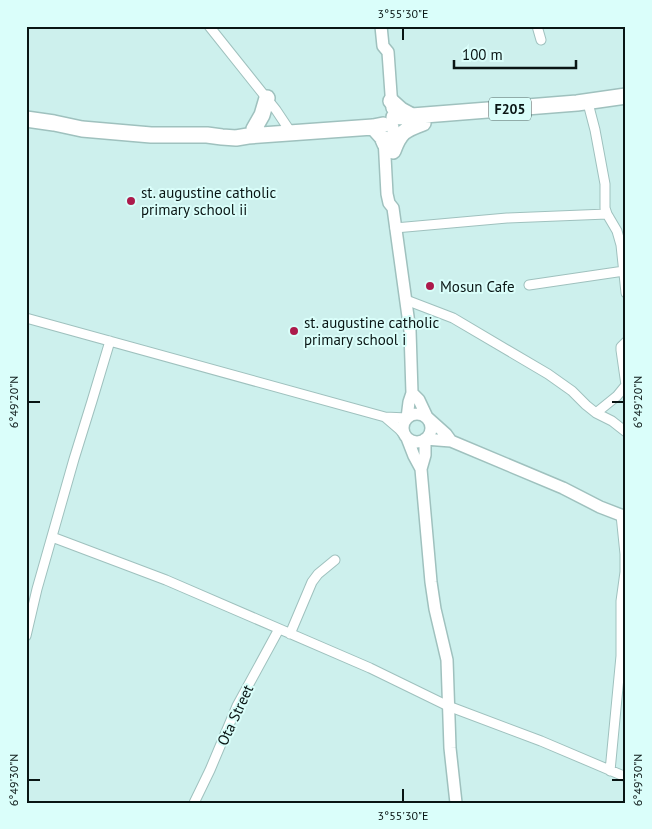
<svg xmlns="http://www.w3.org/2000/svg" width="652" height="829" font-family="'PT Sans',sans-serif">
  <rect width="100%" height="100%" fill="#cdf0ed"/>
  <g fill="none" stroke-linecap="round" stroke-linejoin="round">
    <!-- minor casing -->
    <g stroke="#9fc1be" stroke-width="11">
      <path id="minor" d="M209 26 276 110 292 134
        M537 26 541 40
        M589 107 595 130 605 184V208L607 214 617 231 621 245 626 293
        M395 228 507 218 607 214
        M529 285 624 271
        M406 300 453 318 548 374 572 391 586 405 596 413 612 421 626 432
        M26 318 385 417 407 418
        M626 342 621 347V350L626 385
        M596 413 617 396 626 385
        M385 417 399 429 407 438
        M52 537 166 580 370 668 448 706 541 741 626 777
        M290 634 312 582 318 574 335 560
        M26 636 37 589 74 459 92 401 110 341
        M610 771 621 656V601L625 572V554L621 515
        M194 803 210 770 237 706 279 629"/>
    </g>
    <!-- tertiary casing -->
    <g stroke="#9fc1be" stroke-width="14">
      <path id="tertiary" d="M381 26 383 46 388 52 392 108
        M384 138 387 194 389 203 393 208 410 331 412 393 409 402 407 418
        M393 147V127
        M412 393 419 400 427 417 446 434 451 441
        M403 428a14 14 0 1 1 28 0a14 14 0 1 1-28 0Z
        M407 438 414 456 421 469
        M456 803 450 748 447 660 435 609 431 582 421 469 425 455V439L451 441 563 488 600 507 626 517"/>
    </g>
    <!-- primary casing -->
    <g stroke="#9fc1be" stroke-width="18">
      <path id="primary" d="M391 101 401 110 412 116
        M394 117 412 116 577 103 626 96
        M26 119 54 123 82 129 151 135H207L222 137 236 138 248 136 373 127 383 125
        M373 127 382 137 385 144
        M254 129 262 115 267 98
        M393 151C400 132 404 130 423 123"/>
    </g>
    <!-- minor -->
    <use href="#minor" stroke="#fff" stroke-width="9"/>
    <!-- tertiary -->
    <use href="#tertiary" stroke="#fff" stroke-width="11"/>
    <!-- primary -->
    <use href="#primary" stroke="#fff" stroke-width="15"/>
  </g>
  <!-- ticks -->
  <path fill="none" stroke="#091514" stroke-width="2" d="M403 28V40M28 402H40M612 402H624M28 780H40M612 780H624M403 789V802"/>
  <!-- markers -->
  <g fill="#ac1a4b" stroke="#dafefa" stroke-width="2">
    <circle cx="131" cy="201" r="5"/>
    <circle cx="430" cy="286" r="5"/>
    <circle cx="294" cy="331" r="5"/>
  </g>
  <g text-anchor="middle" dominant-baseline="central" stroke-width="4" stroke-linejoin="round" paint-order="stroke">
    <!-- shield labels -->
    <rect fill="#dafefa" stroke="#485b59" stroke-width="1" x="489" y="97.5" width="42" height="23" rx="4"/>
    <g font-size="14" font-weight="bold" fill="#091514">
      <text x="510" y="109">F205</text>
    </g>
    <!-- poi labels -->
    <g font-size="15" fill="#091514" stroke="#dafefa" text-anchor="start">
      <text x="141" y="192">st. augustine catholic<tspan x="141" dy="17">primary school ii</tspan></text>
      <text x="440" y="286">Mosun Cafe</text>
      <text x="304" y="322">st. augustine catholic<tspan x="304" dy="17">primary school i</tspan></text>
    </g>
    <!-- street labels -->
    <g font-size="15" fill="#091514" stroke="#dafefa">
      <text transform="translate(235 715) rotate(-65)">Ota Street</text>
    </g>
  </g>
  <!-- border -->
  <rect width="652" height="829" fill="none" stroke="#dafefa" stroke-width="55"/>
  <!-- scale -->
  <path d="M454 60v8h122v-8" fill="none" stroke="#091514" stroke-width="2.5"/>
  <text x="462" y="60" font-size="15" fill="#091514" stroke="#dafefa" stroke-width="4" paint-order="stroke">100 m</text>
  <rect x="28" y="28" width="596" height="774" fill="none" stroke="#091514" stroke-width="2"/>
  <g font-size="12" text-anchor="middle" fill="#091514">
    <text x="403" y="18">3°55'30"E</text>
    <text transform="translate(638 402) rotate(-90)" y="4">6°49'20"N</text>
    <text transform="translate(14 402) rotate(-90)" y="4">6°49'20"N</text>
    <text transform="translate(14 780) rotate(-90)" y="4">6°49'30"N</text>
    <text transform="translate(638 780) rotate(-90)" y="4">6°49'30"N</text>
    <text x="403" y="820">3°55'30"E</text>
  </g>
</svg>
